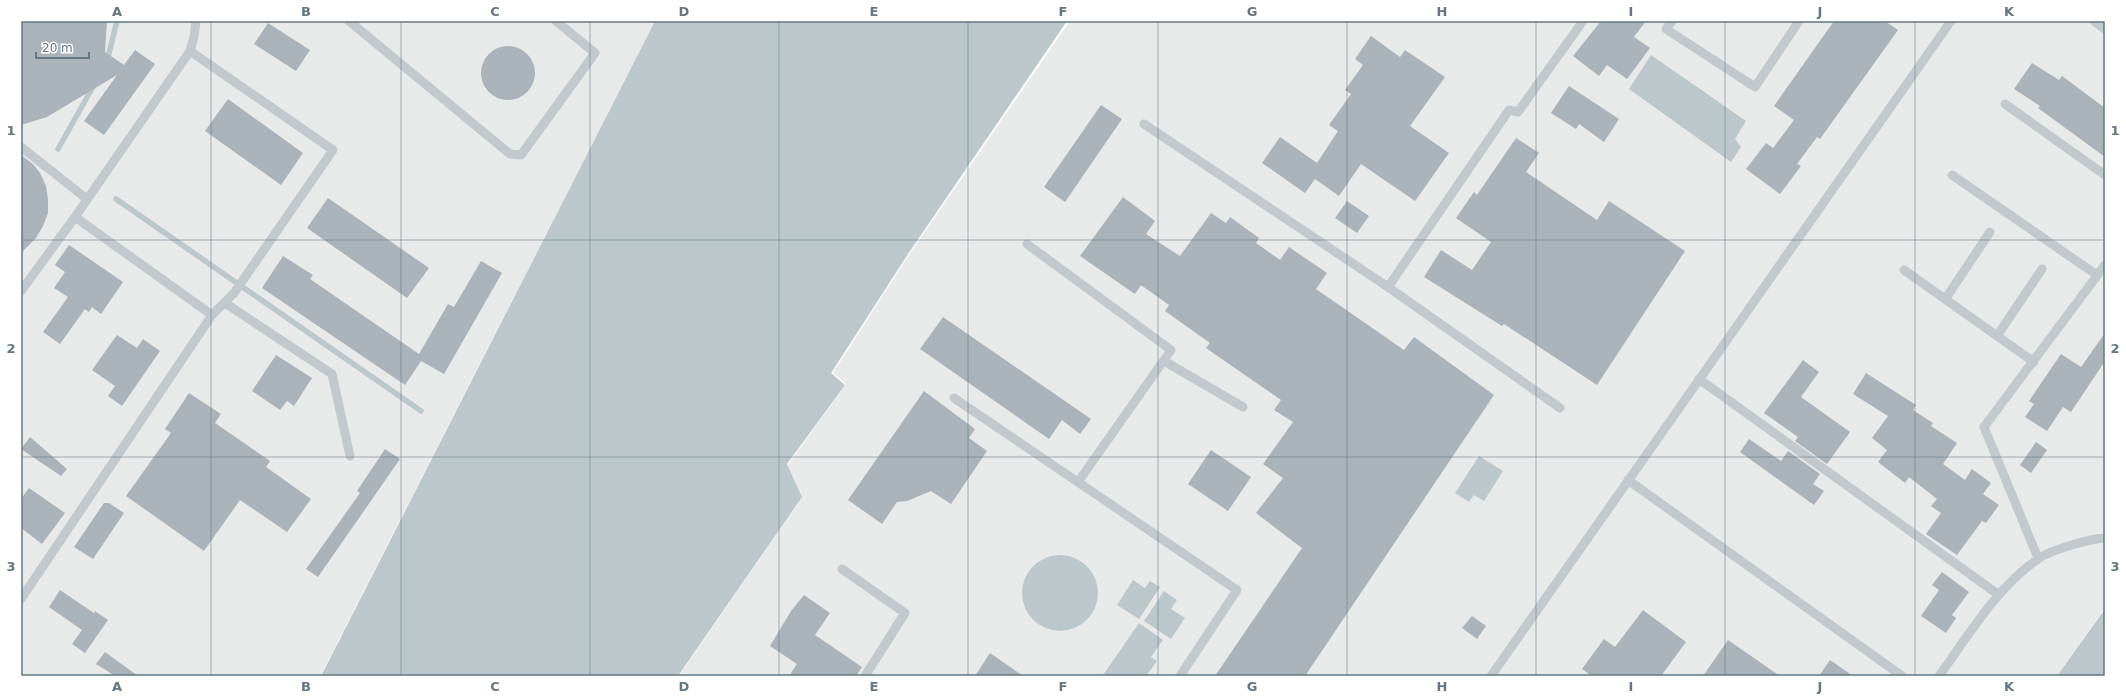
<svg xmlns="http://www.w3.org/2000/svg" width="2126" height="697" font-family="'DejaVu Sans',sans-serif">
  <rect width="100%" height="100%" fill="#fafaf8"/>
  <!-- built -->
  <path fill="#e8e9e9" d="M21 21H655L320 676H21Z
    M1070 21H2105V608L2057 676H679L802 497 788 465 846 384 833 373 911 252Z"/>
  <!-- water -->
  <path fill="#bbc7cb" d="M655 21H1067L910 251 831 373 845 385 787 464 802 497 678 676H321Z
    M1651 55 1746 121 1735 139 1741 147 1731 162 1629 89Z
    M1479 456 1503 471 1484 501 1474 495 1469 502 1455 493Z
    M1022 593a38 38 0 1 1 76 0a38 38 0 1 1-76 0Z
    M1133 580 1145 588 1150 581 1160 587 1139 619 1117 605Z
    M1164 591 1177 600 1171 609 1185 618 1171 639 1144 621Z
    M2105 609V676H2057Z
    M1139 623 1163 640 1151 657 1157 661 1146 676H1104L1103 675Z"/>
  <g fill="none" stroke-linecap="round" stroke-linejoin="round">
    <!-- stream -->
    <path stroke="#bbc7cb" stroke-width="5.5" d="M107 61 117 21
      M58 149 94 85
      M116 199 421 411"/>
  </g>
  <!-- building -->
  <path fill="#aab3b9" d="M21 21H107L105 52 124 65 135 50 155 64 104 135 84 121 117 75 47 117 21 125Z
    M1601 21H1646L1634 37 1650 48 1627 79 1607 65 1599 76 1573 56Z
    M1834 21H1885L1898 30 1820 139 1817 137 1797 164 1801 166 1780 194 1746 169 1766 143 1773 148 1794 120 1774 106Z
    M268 23 310 50 296 71 254 44Z
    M1371 36 1400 57 1405 50 1445 77 1410 126 1449 153 1415 201 1361 164 1339 196 1315 179 1305 193 1262 163 1280 137 1317 163 1338 131 1329 125 1351 94 1345 90 1363 65 1355 59Z
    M481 73a27 27 0 1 1 54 0a27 27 0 1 1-54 0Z
    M2032 63 2059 80 2062 76 2105 108V157L2038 108 2040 106 2014 89Z
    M1569 86 1619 119 1604 142 1579 124 1576 129 1551 113Z
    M228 99 303 153 281 185 205 131Z
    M1101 105 1122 119 1065 202 1044 187Z
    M1516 138 1539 153 1526 172 1597 220 1609 201 1685 251 1597 385 1504 324 1502 326 1424 277 1441 250 1472 270 1491 242 1456 218 1474 192 1477 195Z
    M21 155 33 164 40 173 46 186 48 199V213L43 226 36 238 21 253Z
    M1123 197 1155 221 1146 234 1180 256 1211 213 1226 223 1230 217 1259 238 1256 243 1280 260 1289 247 1327 273 1316 289 1404 350 1414 337 1494 395 1305 676H1215L1302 548 1256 513 1283 478 1263 464 1293 422 1274 410 1281 400 1206 348 1210 343 1165 311 1169 305 1141 285 1135 294 1080 256Z
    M328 198 429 268 407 298 307 228Z
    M1347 201 1369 216 1357 233 1335 218Z
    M69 245 123 282 101 314 92 307 89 312 85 309 60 344 43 332 68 297 54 288 65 272 55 265Z
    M283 256 313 275 310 279 419 354 448 304 454 307 481 261 502 273 444 374 421 361 405 385 262 288Z
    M943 317 1091 419 1080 434 1062 420 1049 439 920 349Z
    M2105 333V361L2071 412 2063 407 2047 431 2025 417 2034 404 2029 401 2061 354 2081 367Z
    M117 335 137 348 143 339 160 351 122 406 108 396 115 386 92 370Z
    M276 355 312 378 294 406 287 401 280 410 252 391Z
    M1803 360 1819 372 1801 397 1850 432 1827 464 1795 441 1798 437 1764 413Z
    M1866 373 1916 405 1913 410 1933 423 1931 426 1957 443 1943 464 1965 480 1972 469 1991 483 1983 494 1999 505 1986 523 1982 521 1957 555 1926 534 1941 513 1931 506 1937 499 1909 477 1905 483 1878 462 1887 450 1872 438 1888 416 1853 394Z
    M924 391 975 429 969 438 987 451 951 504 931 491 907 501 897 502 882 524 848 500Z
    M189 393 221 414 215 423 270 461 266 467 311 499 287 532 240 500 204 551 126 496 171 433 165 429Z
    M30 437 67 469 61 476 21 449Z
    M1749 439 1781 461 1788 451 1820 474 1813 484 1824 491 1814 505 1740 452Z
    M2036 442 2047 450 2031 473 2020 465Z
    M385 449 400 459 318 577 306 569 360 493 357 491Z
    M1211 450 1251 477 1228 511 1188 484Z
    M29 488 65 513 42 544 21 528V499Z
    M104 503H109L124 513 93 559 74 547Z
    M1942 572 1969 592 1952 615 1956 618 1946 633 1921 616 1939 590 1932 585Z
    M60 590 94 613 95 611 108 620 85 653 72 644 82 630 49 607Z
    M804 595 830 613 815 635 862 667 856 676H789L797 664 770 646 791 611Z
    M1643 610 1686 642 1661 676H1592L1582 669 1604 639 1615 647Z
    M1472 616 1486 626 1477 639 1462 628Z
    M1728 640 1780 676H1703Z
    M105 652 138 676H115L96 664Z
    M990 653 1023 676H975Z
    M1830 660 1853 676H1819Z"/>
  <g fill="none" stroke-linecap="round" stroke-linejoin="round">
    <!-- lane -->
    <path stroke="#c3c8cc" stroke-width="9" d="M196 21 194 37 190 51 75 217 212 315
      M349 21 510 154 521 155 595 53 556 21
      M1672 21 1666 29 1755 87 1799 21
      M2094 21 2105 29
      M2005 104 2105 175
      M1144 124 1388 287 1560 408
      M21 147 87 199
      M1952 175 2097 275
      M1027 244 1171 350 1078 482
      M1904 270 2034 362
      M1388 287 1509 110 1518 112 1583 21
      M21 291 75 217
      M1946 298 1990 232
      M225 303 332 374 350 456
      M1997 336 2042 269
      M1164 361 1243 407
      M1699 379 1999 595
      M954 398 1237 590 1180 676
      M1628 480 1902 676
      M2038 558 1984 427 2105 265
      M842 569 905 613 865 676
      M21 599 212 315 234 293 333 150 190 51
      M1491 676 1951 21
      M1939 676C1968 636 1997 587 2038 559 2050 550 2089 539 2105 538"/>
  </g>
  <!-- grid -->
  <path fill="none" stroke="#657683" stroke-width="1" stroke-opacity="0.55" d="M211 21V676M401 21V676M590 21V676M779 21V676M968 21V676M1158 21V676M1347 21V676M1536 21V676M1725 21V676M1915 21V676M21 240H2105M21 457H2105"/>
  <!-- border -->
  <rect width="2126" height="697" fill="none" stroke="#ffffff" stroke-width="44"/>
  <!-- scale -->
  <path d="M36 52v6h53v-6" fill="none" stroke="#657683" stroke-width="2"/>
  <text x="42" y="52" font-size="12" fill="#657683" stroke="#ffffff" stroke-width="3" paint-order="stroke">20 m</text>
  <rect x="22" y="22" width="2082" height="653" fill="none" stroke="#657683" stroke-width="1.5"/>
  <g font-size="13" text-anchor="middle" font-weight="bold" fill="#657683">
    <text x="117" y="16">A</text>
    <text x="306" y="16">B</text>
    <text x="495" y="16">C</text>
    <text x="684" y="16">D</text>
    <text x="874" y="16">E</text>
    <text x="1063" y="16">F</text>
    <text x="1252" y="16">G</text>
    <text x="1442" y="16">H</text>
    <text x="1631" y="16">I</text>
    <text x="1820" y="16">J</text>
    <text x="2009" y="16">K</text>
    <text x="11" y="135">1</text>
    <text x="2115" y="135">1</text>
    <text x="11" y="353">2</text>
    <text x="2115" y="353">2</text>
    <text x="11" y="571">3</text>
    <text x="2115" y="571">3</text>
    <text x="117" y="691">A</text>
    <text x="306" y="691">B</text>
    <text x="495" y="691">C</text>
    <text x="684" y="691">D</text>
    <text x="874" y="691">E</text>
    <text x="1063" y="691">F</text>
    <text x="1252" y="691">G</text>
    <text x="1442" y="691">H</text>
    <text x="1631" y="691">I</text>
    <text x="1820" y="691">J</text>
    <text x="2009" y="691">K</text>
  </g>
</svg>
